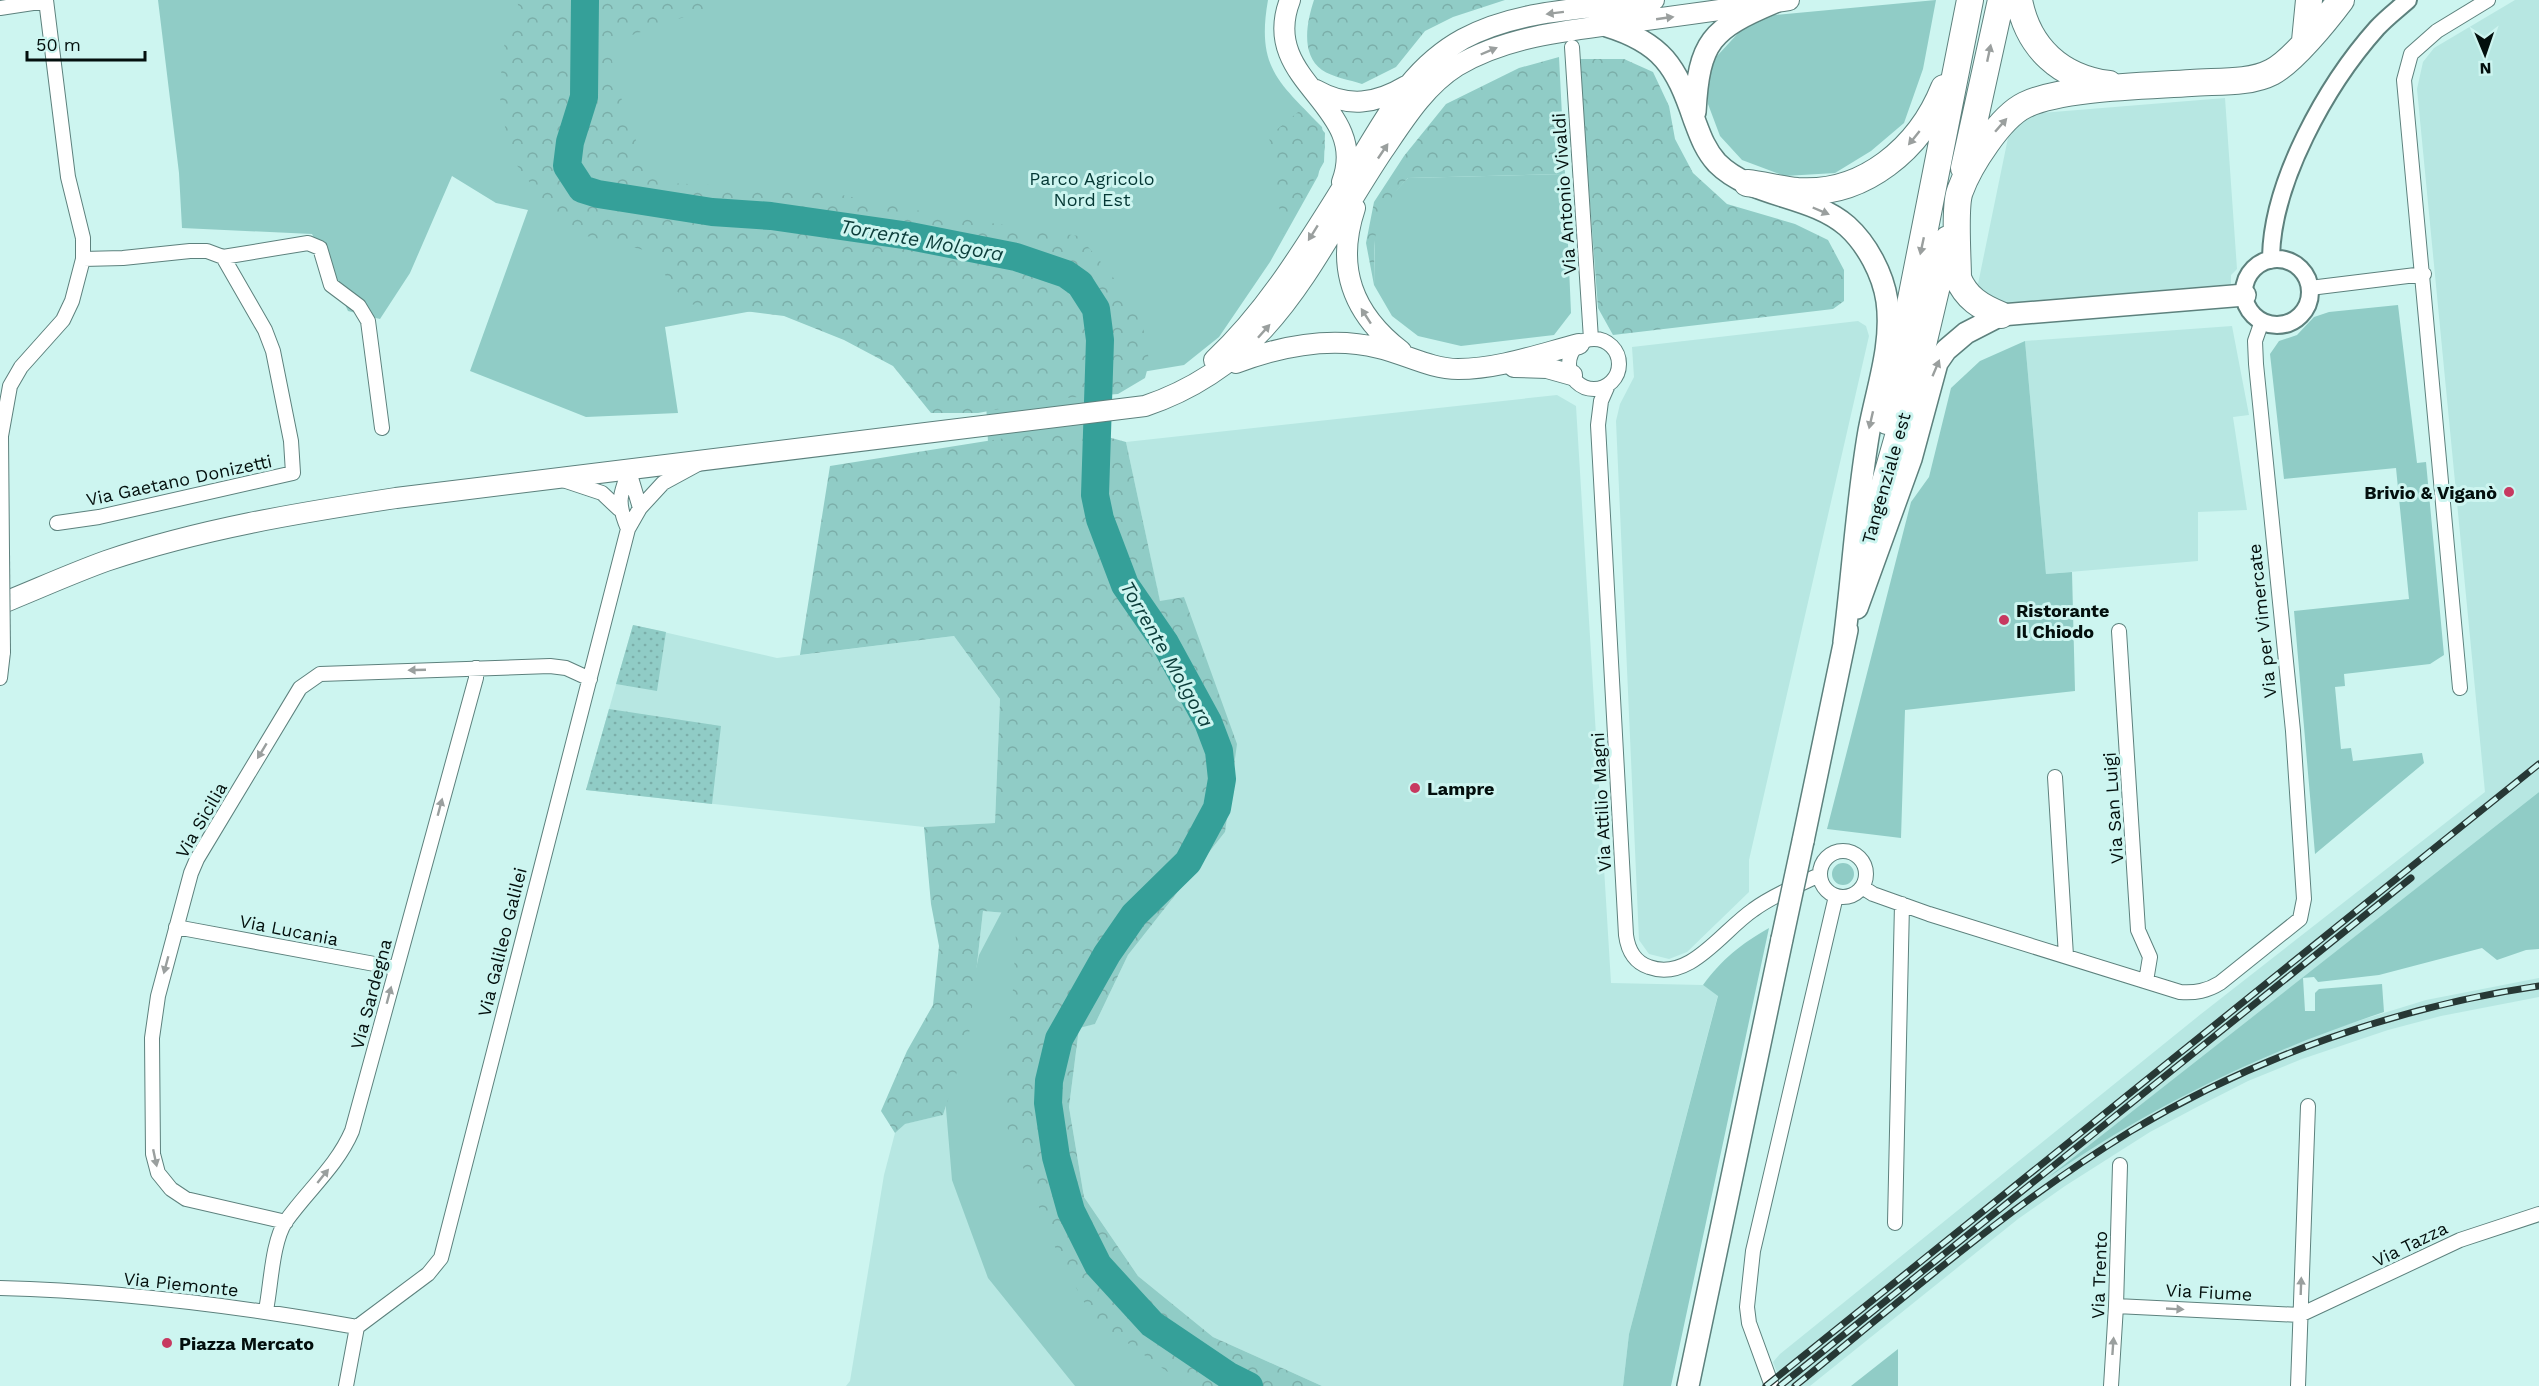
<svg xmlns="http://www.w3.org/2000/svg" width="2539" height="1386" font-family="'Work Sans',sans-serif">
  <defs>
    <pattern id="forest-crowns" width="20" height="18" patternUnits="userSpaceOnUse" patternTransform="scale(1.5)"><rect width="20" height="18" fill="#90ccc6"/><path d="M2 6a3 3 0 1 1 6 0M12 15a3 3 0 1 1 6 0" fill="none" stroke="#7baea9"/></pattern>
    <pattern id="garden-dots" width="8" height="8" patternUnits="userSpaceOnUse" patternTransform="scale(1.5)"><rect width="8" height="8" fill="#90ccc6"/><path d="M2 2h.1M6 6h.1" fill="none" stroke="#7baea9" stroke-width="1.8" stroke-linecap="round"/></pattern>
  </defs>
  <rect width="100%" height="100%" fill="#cdf5f0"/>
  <!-- built -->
  <path fill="#b7e7e2" d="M2515 0H2539V792L2059 1169 2130 1123 2190 1090 2244 1065 2335 1028 2426 1000 2539 978V997L2441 1016 2388 1030 2302 1059 2248 1081 2197 1107 2150 1132 2065 1186 2018 1219 1810 1386H1782L1773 1362 1780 1354 2201 1014 2485 792 2417 89 2423 62 2434 48Z
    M2225 98 2237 269 2231 275V284L1997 304 1986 295 1978 284 2009 133 2032 114 2041 113Z
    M1858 321 1866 326 1869 336 1749 860V892L1687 952 1669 959 1649 954 1639 940 1616 421 1620 404 1634 377 1632 347Z
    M2232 326 2249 415 2233 417 2247 510 2198 512V561L2046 574 2025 341Z
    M1557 395 1576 406 1611 983 1703 985 1718 995 1629 1334 1623 1386H1322L1213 1337 1138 1276 1084 1197 1069 1107 1079 1027 1095 1024 1128 955 1225 832 1184 597 1160 602 1126 442Z
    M633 625 777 658 954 636 1000 699 995 823 924 827 586 790Z
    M983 911 1017 914 1003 1083 1187 1386H846L850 1381 884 1175 895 1133 904 1124 943 1115 969 1035Z"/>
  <!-- green -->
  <path fill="#90ccc6" d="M158 0H1268C1256 68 1279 82 1322 127L1325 147 1318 176 1270 262 1219 337 1184 365 1106 378 1096 426 1125 584 1058 1177 1166 1318 1301 1386H1075L988 1278 952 1180 945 1097 948 1095 979 955 1010 896 986 401 995 350 758 310 665 327 678 413 586 417 470 371 528 210 496 203 452 176 410 273 380 319 348 311 312 234 182 228 179 173Z
    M1936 0 1923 69 1904 123 1871 151 1835 173 1785 176 1742 160 1720 136 1708 104 1706 68 1753 17Z
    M1565 174 1571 313 1554 335 1461 346 1418 336 1392 316 1374 285 1375 227 1387 200 1408 178Z
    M2398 305 2417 463 2426 462 2444 655 2430 664 2344 674 2345 686 2335 687 2341 749 2351 748 2353 761 2422 753 2424 763 2315 854 2294 611 2409 599 2396 468 2284 479 2270 354 2279 341 2297 335 2314 317 2329 312Z
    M2025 341 2046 574 2072 572 2075 691 1905 710 1901 838 1827 829 1911 502 1929 477 1951 388 1980 361Z
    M2539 792V949L2526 950 2497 960 2482 948 2379 975 2318 982 2314 977 2303 978 2305 1011H2315V993L2319 989 2382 984 2384 1012C2261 1053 2153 1105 2046 1179Z
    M1832 874a11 11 0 1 1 22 0a11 11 0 1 1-22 0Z
    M1769 928 1671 1386H1623L1629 1334 1718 996 1703 985C1722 959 1741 944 1769 928Z
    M1898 1349V1386H1851Z"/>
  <!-- forest -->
  <path fill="url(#forest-crowns)" d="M517 0H733L609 43 615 77 626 114 645 164 668 183 817 190 950 217 1079 236C1109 273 1162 325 1145 378L1118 394 1052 399 978 413H931L893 366 844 340 784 316 689 304 671 285 652 252 566 231 510 156 499 92 505 39 521 19Z
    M1314 0H1505L1453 17 1425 31 1396 67 1362 84C1350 80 1332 77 1322 70 1300 54 1307 21 1314 0Z
    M1559 57 1565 174 1408 178C1370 218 1375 234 1374 285L1366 243 1374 202 1404 156 1446 104 1519 68Z
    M1579 59H1624L1653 72 1669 106 1675 139 1693 173 1727 204 1795 224 1828 240 1844 270V301L1833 309 1613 335 1598 308Z
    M1303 108 1325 133 1324 162 1283 234 1269 136Z
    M1086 431 1126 442 1160 601 1184 597 1237 744 1225 832 1128 955 1095 1024 1079 1028 1069 1107 1084 1197 1138 1276 1213 1337 1322 1386H1187L1093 1318 1059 1257 1007 1127 1003 1083 1013 989 1017 914 983 911 969 1035 943 1115 905 1124 895 1133 881 1111 907 1051 933 1005 939 946 931 904 924 827 995 823 1000 699 954 636 800 655 830 466 1031 434Z"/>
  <!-- garden -->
  <path fill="url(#garden-dots)" d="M633 625 666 632 657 691 616 684Z
    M609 709 721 726 712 804 586 790Z"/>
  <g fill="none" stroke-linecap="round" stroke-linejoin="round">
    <!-- river -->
    <path stroke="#35a099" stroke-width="28" d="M585 0 584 97 570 142 567 166 582 189 598 194 712 212 771 216 910 236 1016 257 1066 274 1080 284 1096 309 1100 340 1095 495 1100 519 1125 585 1165 643 1208 722 1219 751 1222 779 1217 808 1188 862 1134 915 1107 954 1059 1039 1049 1081 1048 1103 1056 1157 1071 1211 1098 1265 1152 1324 1229 1376 1249 1386"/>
    <!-- minor casing -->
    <g stroke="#5d817d" stroke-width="16">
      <path id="minor" d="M0 8 46 1
        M1572 47 1591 339
        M83 259 123 258 190 251H207L223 257 308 243 320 248 331 285 359 306 368 321 382 428
        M2310 288 2424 274
        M1569 364a25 25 0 1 1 50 0a25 25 0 1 1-50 0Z
        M1608 385 1601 401 1598 425 1626 935C1628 950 1634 962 1649 967 1690 982 1722 931 1753 910 1773 895 1797 886 1819 875
        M563 480 602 493 619 509
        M640 508 663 483 698 464
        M57 523 99 517 293 473 291 441 273 351 265 330 223 257
        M628 529C617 503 619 497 629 471
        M2 552 1 436 10 386 21 367 63 320 72 301 83 259V238L68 177 46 0
        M2119 631 2138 930 2150 957 2146 981
        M0 678 3 652
        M2460 688 2404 80 2411 54 2437 31 2488 0
        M2055 777 2066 956
        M1820 874a23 23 0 1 1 46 0a23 23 0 1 1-46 0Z
        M1862 887 1873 894 1929 914 2180 992C2196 993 2207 991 2220 983L2300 919 2304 899 2293 731 2256 364 2255 341 2262 321
        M176 927 396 968
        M286 1222 186 1199 171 1189 158 1173 153 1154 152 1038 158 996 191 873 197 859 300 688 320 674 550 666 566 668 590 679
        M1895 1223 1902 904
        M0 1288C120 1291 239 1306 357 1327
        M2116 1306 2300 1315 2460 1240 2539 1214
        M266 1310C271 1286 272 1241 286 1221 308 1190 337 1166 352 1131L476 678V668
        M357 1327 428 1274 441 1258 628 529 640 508 629 471
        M346 1386 357 1327
        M1772 1386 1749 1323 1747 1307 1753 1251 1836 896
        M2111 1386 2116 1306 2120 1165
        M2298 1386 2308 1106"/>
    </g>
    <!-- tertiary casing -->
    <g stroke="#5d817d" stroke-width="20">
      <path id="tertiary" d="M2244 292a33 33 0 1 1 66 0a33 33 0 1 1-66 0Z
        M2271 260C2271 183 2327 84 2377 28 2386 18 2398 9 2408 0"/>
    </g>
    <!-- secondary casing -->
    <g stroke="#5d817d" stroke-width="22">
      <path id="secondary" d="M1290 0C1258 82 1371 105 1342 182
        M1316 90C1348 108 1376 104 1406 86
        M1355 208C1335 268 1353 314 1401 351
        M1214 360C1273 305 1313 233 1356 166 1387 116 1410 68 1463 39 1520 8 1592 9 1654 0
        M1236 363C1281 346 1331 336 1379 348 1405 354 1431 369 1458 369 1498 369 1540 354 1579 344
        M1514 367 1547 368 1572 375
        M0 604C35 590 70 574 106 561 200 529 298 513 396 498L1145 406C1276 362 1312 257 1383 151 1404 120 1425 86 1457 66 1507 36 1567 31 1623 23 1678 16 1734 8 1789 0"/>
    </g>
    <!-- primary casing -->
    <g stroke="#5d817d" stroke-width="24">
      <path id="primary" d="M1607 26C1662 43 1676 66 1694 119 1700 135 1705 150 1717 163 1752 198 1810 194 1847 226 1867 244 1883 274 1887 301 1893 345 1877 388 1869 431 1857 500 1853 572 1844 642
        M1695 112C1699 41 1711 29 1775 2
        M1857 608 1911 459 1937 363 1946 350 1966 333 2001 315 2245 295
        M1803 841 1847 630
        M1688 1386 1782 939"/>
    </g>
    <!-- motorway casing -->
    <g stroke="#5d817d" stroke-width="28">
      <path id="motorway" d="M2019 0C2028 48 2061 78 2109 84
        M2305 41 2309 0
        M1964 168 2001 0
        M1747 183C1763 185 1780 189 1797 191 1864 196 1920 148 1944 88
        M2001 315C1981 307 1966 298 1958 278 1958 259 1954 206 1960 191 1969 166 2000 117 2025 105 2062 87 2148 86 2191 83 2217 81 2249 84 2272 72 2293 61 2326 20 2341 0
        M1887 421 1970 0
        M1865 552 1917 370 1948 239"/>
    </g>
    <!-- minor -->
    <use href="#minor" stroke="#fff" stroke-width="14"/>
    <!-- tertiary -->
    <use href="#tertiary" stroke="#fff" stroke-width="16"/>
    <!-- secondary -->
    <use href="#secondary" stroke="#fff" stroke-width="20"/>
    <!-- primary -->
    <use href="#primary" stroke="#fff" stroke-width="21"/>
    <!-- motorway -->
    <use href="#motorway" stroke="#fff" stroke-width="26"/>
    <!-- rail casing -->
    <g stroke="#273835" stroke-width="7">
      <path id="rail" d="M1766 1386 2539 764
        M1780 1386 2411 878
        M1795 1386C1904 1298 2011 1204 2131 1131 2255 1057 2396 1007 2539 986"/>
    </g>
    <!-- rail -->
    <use href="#rail" stroke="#cdf5f0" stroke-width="4.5" stroke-dasharray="14" stroke-linecap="butt"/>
    <!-- minor-bridge casing -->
    <g stroke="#5d817d" stroke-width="16" stroke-linecap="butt">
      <path id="minor-bridge" d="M2 552 3 652"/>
    </g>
    <!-- primary-bridge casing -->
    <g stroke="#5d817d" stroke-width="24" stroke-linecap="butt">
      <path id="primary-bridge" d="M1782 939 1803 841"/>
    </g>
    <!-- minor-bridge -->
    <use href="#minor-bridge" stroke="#fff" stroke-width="14"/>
    <!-- primary-bridge -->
    <use href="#primary-bridge" stroke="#fff" stroke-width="21"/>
  </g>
  <!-- one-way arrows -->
  <defs><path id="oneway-solid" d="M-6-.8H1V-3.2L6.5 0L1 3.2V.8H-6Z" transform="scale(1.5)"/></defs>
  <g fill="#9a9f9e">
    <use href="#oneway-solid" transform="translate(1555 13) rotate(173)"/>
    <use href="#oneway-solid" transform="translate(1665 18) rotate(-8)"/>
    <use href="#oneway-solid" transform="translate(1489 51) rotate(-23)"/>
    <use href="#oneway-solid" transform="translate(1989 53) rotate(-78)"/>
    <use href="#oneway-solid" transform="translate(2001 125) rotate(-49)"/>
    <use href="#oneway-solid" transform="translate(1914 138) rotate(129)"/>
    <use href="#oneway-solid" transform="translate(1383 151) rotate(-56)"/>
    <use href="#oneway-solid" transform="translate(1821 211) rotate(23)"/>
    <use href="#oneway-solid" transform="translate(1313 233) rotate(122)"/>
    <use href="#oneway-solid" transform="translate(1922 246) rotate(102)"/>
    <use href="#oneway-solid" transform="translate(1366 316) rotate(-123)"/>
    <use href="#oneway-solid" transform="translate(1264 331) rotate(-48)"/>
    <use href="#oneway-solid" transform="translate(1936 368) rotate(-67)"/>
    <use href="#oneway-solid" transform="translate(1871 420) rotate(103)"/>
    <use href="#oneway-solid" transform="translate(417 670) rotate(178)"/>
    <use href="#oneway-solid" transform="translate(262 751) rotate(121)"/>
    <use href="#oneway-solid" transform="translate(440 807) rotate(-75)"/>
    <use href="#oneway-solid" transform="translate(166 965) rotate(105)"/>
    <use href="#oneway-solid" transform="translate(389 995) rotate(-75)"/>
    <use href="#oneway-solid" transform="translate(155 1158) rotate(78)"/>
    <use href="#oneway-solid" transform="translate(323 1176) rotate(-51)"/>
    <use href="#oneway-solid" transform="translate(2301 1286) rotate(-88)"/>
    <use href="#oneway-solid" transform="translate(2175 1309) rotate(3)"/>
    <use href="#oneway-solid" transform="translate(2113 1346) rotate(-86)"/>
  </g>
  <!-- markers -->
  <g fill="#c73960" stroke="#cdf5f0" stroke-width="2">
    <circle cx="2509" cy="492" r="6"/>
    <circle cx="2004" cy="620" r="6"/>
    <circle cx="1415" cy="788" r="6"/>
    <circle cx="167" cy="1343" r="6"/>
  </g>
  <g text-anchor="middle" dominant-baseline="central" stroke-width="6" stroke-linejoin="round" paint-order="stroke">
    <!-- park labels -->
    <g font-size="18" fill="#043734" stroke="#cdf5f0">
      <text x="1092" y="178">Parco Agricolo<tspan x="1092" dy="21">Nord Est</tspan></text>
    </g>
    <!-- street labels -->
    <g font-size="18" fill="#030f0d" stroke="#cdf5f0">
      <text transform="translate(1564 194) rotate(-94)">Via Antonio Vivaldi</text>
      <text transform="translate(1886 478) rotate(-74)">Tangenziale est</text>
      <text transform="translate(179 480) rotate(-12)">Via Gaetano Donizetti</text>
      <text transform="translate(2262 621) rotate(-96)">Via per Vimercate</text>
      <text transform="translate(1601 802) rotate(-93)">Via Attilio Magni</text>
      <text transform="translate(2113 808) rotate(-94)">Via San Luigi</text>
      <text transform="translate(201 820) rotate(-60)">Via Sicilia</text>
      <text transform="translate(289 930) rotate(11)">Via Lucania</text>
      <text transform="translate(502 942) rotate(-76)">Via Galileo Galilei</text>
      <text transform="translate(371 994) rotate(-75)">Via Sardegna</text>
      <text transform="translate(2410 1244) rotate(-26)">Via Tazza</text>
      <text transform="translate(2099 1275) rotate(-88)">Via Trento</text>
      <text transform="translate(181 1284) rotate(6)">Via Piemonte</text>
      <text transform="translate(2209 1292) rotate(3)">Via Fiume</text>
    </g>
    <!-- poi labels -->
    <g font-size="18" font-weight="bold" fill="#030f0d" stroke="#cdf5f0" text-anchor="start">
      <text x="2497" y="492" text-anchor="end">Brivio &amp; Viganò</text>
      <text x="2016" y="610">Ristorante<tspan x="2016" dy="21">Il Chiodo</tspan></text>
      <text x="1427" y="788">Lampre</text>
      <text x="179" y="1343">Piazza Mercato</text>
    </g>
    <!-- water labels -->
    <g font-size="20" font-style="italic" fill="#0c3d3a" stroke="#cdf5f0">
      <text transform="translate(922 240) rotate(10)">Torrente Molgora</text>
      <text transform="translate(1167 654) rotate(60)">Torrente Molgora</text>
    </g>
  </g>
  <!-- north arrow -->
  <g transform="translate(2485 54) rotate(178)" stroke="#cdf5f0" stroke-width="4.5" paint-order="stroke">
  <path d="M0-4.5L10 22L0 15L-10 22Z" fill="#030f0d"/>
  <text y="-9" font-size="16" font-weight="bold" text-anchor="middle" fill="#030f0d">N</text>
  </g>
  <!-- scale -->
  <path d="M27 51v9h118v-9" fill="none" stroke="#030f0d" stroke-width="3"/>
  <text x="36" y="51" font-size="18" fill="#030f0d" stroke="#cdf5f0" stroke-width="4.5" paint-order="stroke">50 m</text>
</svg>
